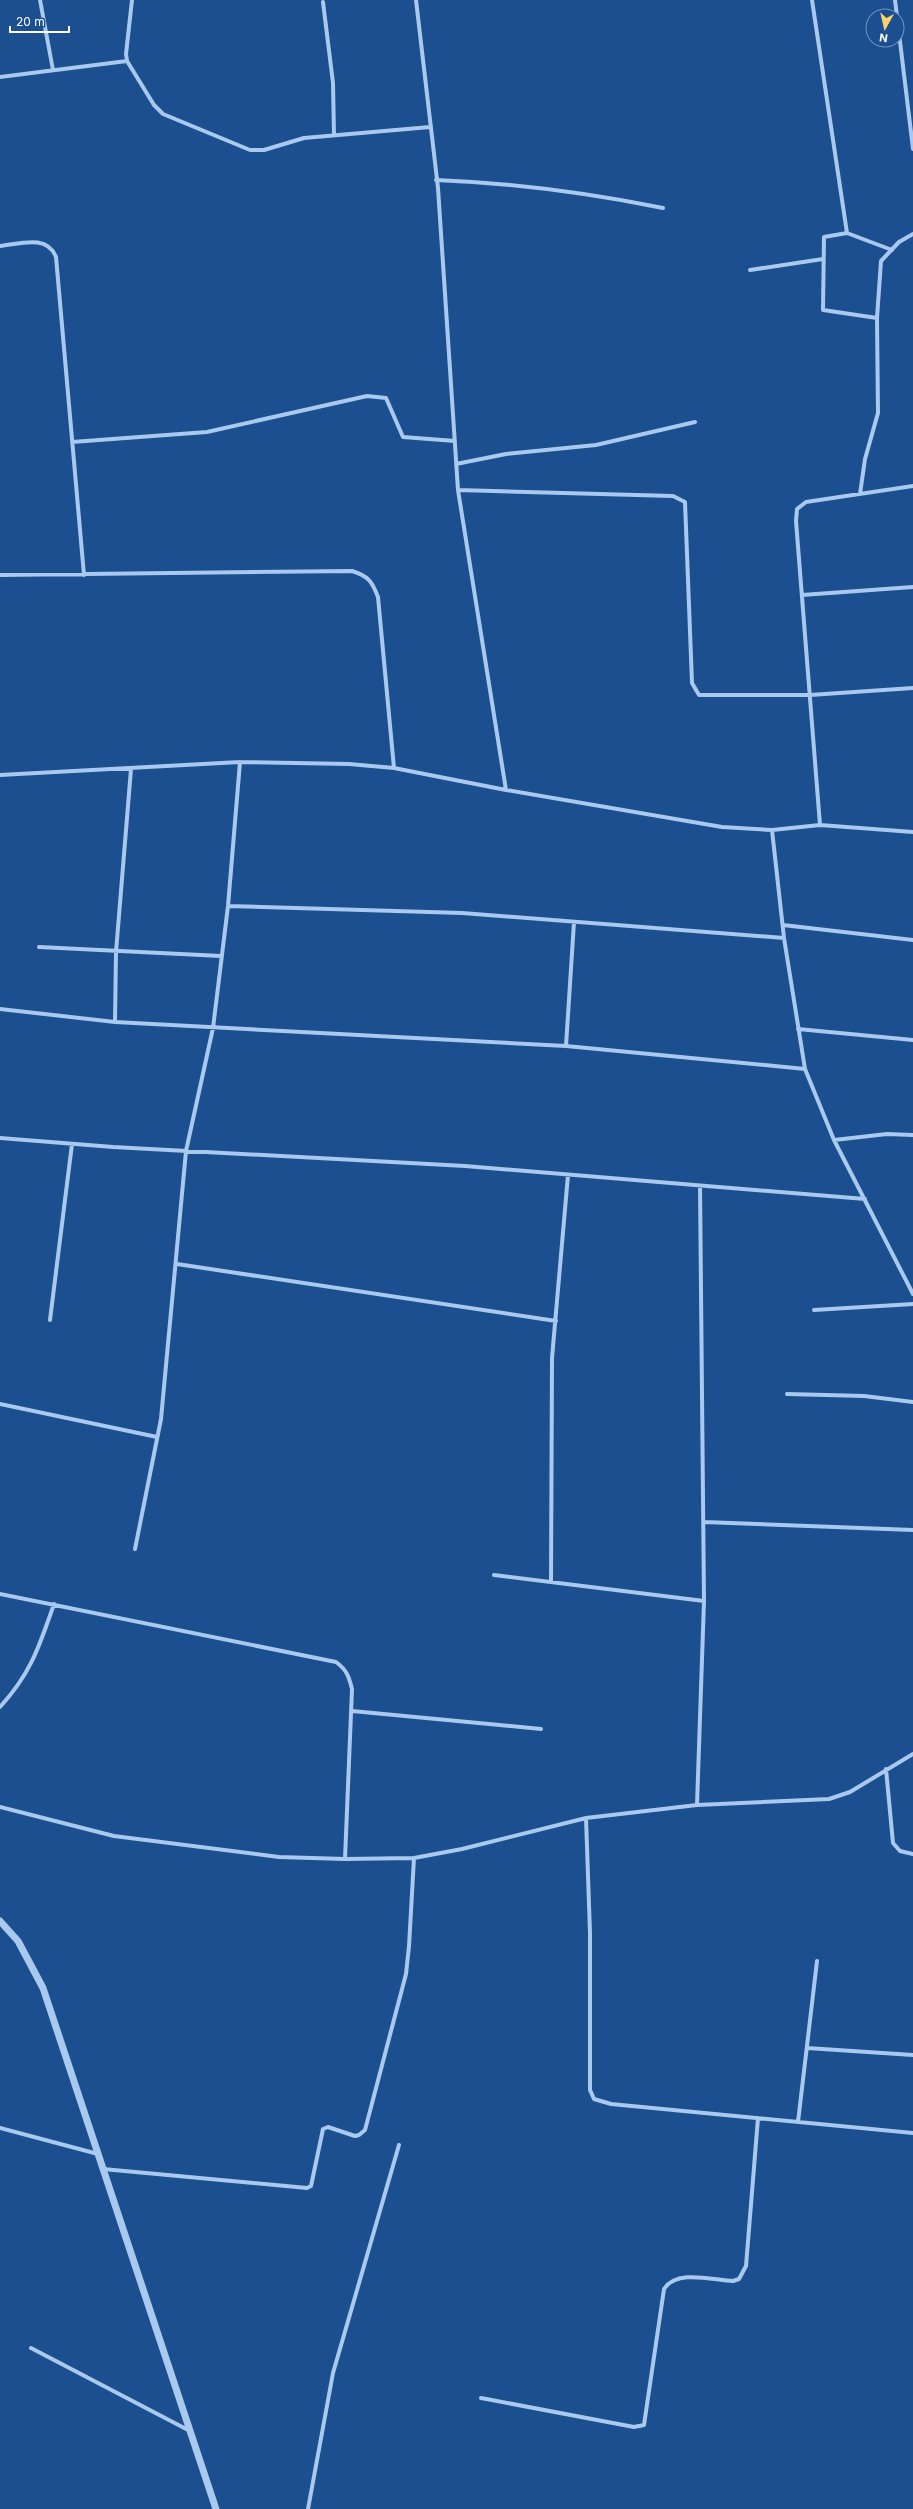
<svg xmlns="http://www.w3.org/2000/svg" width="913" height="2509" font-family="Inter,sans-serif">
  <rect width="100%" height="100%" fill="#1b4f8f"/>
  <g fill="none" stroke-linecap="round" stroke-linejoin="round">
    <!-- minor -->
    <path stroke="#a9c9ee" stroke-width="4" d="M40 0 53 70
      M132 0 126 54 127 61 154 105 163 114 250 150H264L304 138 430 127
      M416 0 438 188 458 490 506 790
      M812 0 847 233 824 237 823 310 877 318
      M895 0 913 149
      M323 2 333 83 334 135
      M0 77 127 61
      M436 180C513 183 588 193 663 208
      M847 233 892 250
      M0 246C20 244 47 234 56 257L84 575
      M750 270 823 259
      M72 442 207 432 367 396 386 398 403 437 455 441
      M456 464 506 454 596 445 695 422
      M458 490 673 496 685 502 692 683 699 695H810L913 688
      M860 494 865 459 878 413 877 318 881 261 899 242 913 234
      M0 575 352 571C368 576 372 581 378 597L394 768
      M802 595 913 587
      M0 775 240 762 349 764 394 768 506 790 722 827 772 830 820 825 913 832
      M820 825 796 521 797 509 806 502 913 486
      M772 830 784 938 805 1069 834 1140 913 1294
      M228 906 462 913 784 938
      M783 925 913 940
      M39 947 221 956
      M0 1009 115 1022 566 1046 805 1069
      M115 1022 116 952 131 769
      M798 1029 913 1040
      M566 1046 574 922
      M0 1138 113 1147 465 1166 865 1199
      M834 1140 887 1134 913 1135
      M177 1264 556 1321
      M814 1310 913 1304
      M50 1320 72 1144
      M787 1394 864 1396 913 1402
      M0 1404 157 1437
      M704 1522 913 1530
      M135 1549 161 1419 186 1151 213 1028 228 906 240 762
      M494 1575 704 1601
      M551 1582 552 1358 568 1175
      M0 1594 336 1662C347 1670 349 1677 352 1689L345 1859
      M0 1707C31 1673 39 1647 54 1604
      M352 1711 541 1729
      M886 1769 893 1843 900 1851 913 1854
      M697 1805 704 1601 700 1186
      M0 1807 114 1836 279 1857 345 1859 414 1858 462 1849 586 1818 697 1805 829 1799 850 1792 913 1754
      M586 1818 590 1933V2090L594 2099 611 2104 913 2133
      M807 2048 913 2055
      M798 2122 817 1961
      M0 2128 98 2154
      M103 2169 307 2188 311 2186 323 2129 328 2127 355 2136 359 2135 365 2130 406 1974 409 1946 414 1858
      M31 2348 190 2431
      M481 2398 634 2427 644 2425 664 2289C677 2269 712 2280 733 2281L739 2279 746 2266 758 2118
      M308 2509 333 2373 399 2145"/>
    <!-- tertiary -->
    <path stroke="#a9c9ee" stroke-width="7" d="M0 1921 18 1941 43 1988 216 2509"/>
  </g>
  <!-- north arrow -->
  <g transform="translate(885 28) rotate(188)"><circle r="19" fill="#1b4f8f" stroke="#7695bc"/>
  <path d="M0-3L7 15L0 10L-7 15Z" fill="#ffd166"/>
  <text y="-6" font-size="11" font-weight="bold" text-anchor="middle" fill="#ffffff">N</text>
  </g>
  <!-- scale -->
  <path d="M10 26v6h59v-6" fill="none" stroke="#ffffff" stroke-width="2"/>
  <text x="16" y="26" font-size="12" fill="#ffffff" stroke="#1b4f8f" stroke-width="3" paint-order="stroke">20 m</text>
</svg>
